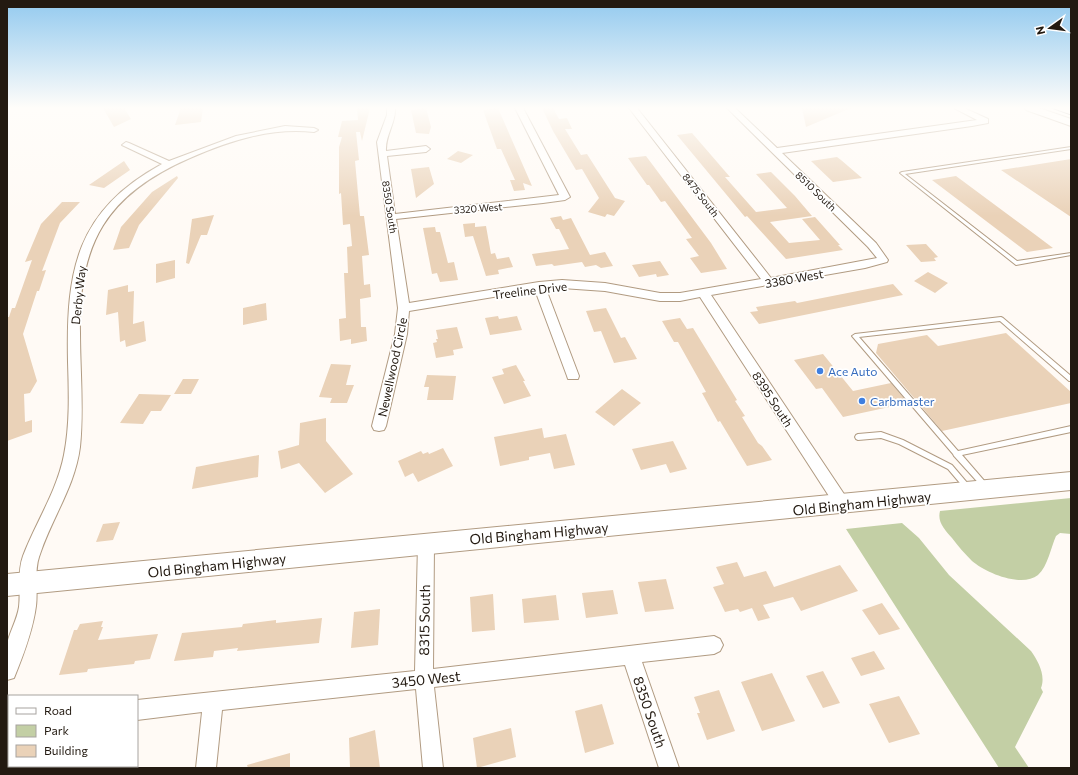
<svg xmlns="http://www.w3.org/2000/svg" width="1078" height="775" font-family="Commissioner,sans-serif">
  <rect width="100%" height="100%" fill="#fffaf5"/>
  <!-- green -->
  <path fill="#c3cfa5" d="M1071 498V534L1060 533 1056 536C1051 547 1048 566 1038 575 1022 588 986 573 972 561 965 554 958 546 952 538 945 530 937 522 940 511Z
    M902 523 919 538 949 575 1031 651C1038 661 1046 675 1041 688L1043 692 1015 747 1029 768H999L846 529Z"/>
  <!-- building -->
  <path fill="#ead2b8" d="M103 108H124L131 119 114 127Z
    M181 108H203L201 122 175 125Z
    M357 108H370L362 141 360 132H356L359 160 355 161 360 216H364L369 255 362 256 364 285 370 284 371 297 360 299 361 327H366L367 341 351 344V339L340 341 339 319 346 318 344 273H348L347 247 352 246 350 224 343 225 341 193 339 194V147L342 137H338L342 121 358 120Z
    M426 108 431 127 429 134 416 133 411 110Z
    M498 108 532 186 523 183 525 190 514 191 510 180H515L501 149H497L483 110Z
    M542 108H553L559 119 567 118 572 129H565L581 155 587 154 615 198 625 201 614 216 607 214 605 217 588 212 599 198 582 169 576 170 553 131Z
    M802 108H851L806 127Z
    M692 133 730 177H725L756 212 787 208 756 174 771 172 795 196 812 216 770 222 789 243 820 240 802 219 815 217 840 245H838L843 250 786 259 747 216 745 217 677 135Z
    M458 151 473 155 461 163 447 159Z
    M646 156 711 243 727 269 701 273 690 258 699 256 686 239 692 238 665 201 661 202 649 185H647L628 158Z
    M837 157 841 160 862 178 833 182 811 161Z
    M1071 159V217L1001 170Z
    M124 161 130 170 104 188 89 185Z
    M429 167 434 184 416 198 411 169Z
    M177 176 178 178 139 225 129 248 113 250 121 227 152 192Z
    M956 176 1033 233 1053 248 1027 252 932 180Z
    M62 202H80L60 223 42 271 46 270 39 291H37L23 334 37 381 30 393 24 394 25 422 32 420V432L7 441V317H9L12 308H15L32 260 25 262 41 224Z
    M214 215 207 235H201L189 264 186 263 192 219Z
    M561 216 563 220 571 218 590 255 605 252 613 266 601 268 596 265 585 267 582 262 554 266 552 264 536 266 532 254 569 249 559 229H556L550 218Z
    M475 223V227L486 226 491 254 495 253 497 259 509 257 513 267 498 270 499 274 486 276 473 236 465 237 463 224Z
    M435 227 436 232H440L448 263 454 262 458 280 440 282 437 273 432 274 423 228Z
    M926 244 938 257 934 258 936 261 921 262 906 245Z
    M175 260V278L156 283V264Z
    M660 261 669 275 657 277 656 274 639 277 632 265Z
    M928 272 948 283 935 293 914 281Z
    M893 284 903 295 759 324 750 312 758 311 756 307 795 301 797 303Z
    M128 285V292L134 291 133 324 144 321 146 341 126 347 125 340 120 342 118 312 106 315 108 290Z
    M266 303 267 320 243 325V308Z
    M606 308 621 338 625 337 637 359 614 363 601 331 594 332 586 311Z
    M498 316 499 319 517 316 522 330 490 335 485 318Z
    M680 318 687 329 693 328 737 400 735 401 745 416 742 417 758 443 762 446 772 460 747 466 720 421 718 422 702 393 706 392 678 342H674L662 321Z
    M457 327 463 348 453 350 454 355 436 358 433 343 437 342 436 339H438L436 330Z
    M1006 333 1071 392V403L942 431 876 353 878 344 927 335 938 346Z
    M823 354 853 391 891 383 908 403 843 417 822 388 816 389 794 360Z
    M331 364 351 365 346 385H354L347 403H330L332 398 319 397Z
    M516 365 525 381H523L531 396 504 404 492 377 504 374 502 369Z
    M427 375 456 376 453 400H427L429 387H424Z
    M183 379H199L191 394H174Z
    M622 389 641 403 614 426 595 412Z
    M139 394 171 395 161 411H151L143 424 120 423Z
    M326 418V441L353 474 325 493 299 463 281 469 278 451 299 445 300 423Z
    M542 428 544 438 566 434 575 465 554 469 550 453 529 457V460L500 466 494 437Z
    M673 441 687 469 670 473 666 464 641 470 632 449Z
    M443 448 453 466 418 482 413 473 405 477 398 461 421 451 423 454 428 452 429 454Z
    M259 455 258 477 192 489 196 467Z
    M120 522 113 540 96 542 103 524Z
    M737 562 744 577 766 571 774 587 840 565 858 591 801 611 793 597 763 605 770 618 758 621 752 608 740 612 738 609 725 612 713 587 724 584 716 567Z
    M666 579 674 609 645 612 638 582Z
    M613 590 618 614 586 618 582 593Z
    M493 594 495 630 472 632 470 597Z
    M556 595 559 620 524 623 522 599Z
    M882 603 900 629 879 635 862 610Z
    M380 609 378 645 351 648 354 612Z
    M322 618 319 643 237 651 238 648 214 651 213 657 174 661 182 633 242 627 243 624 276 620V623Z
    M103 621 101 627H103L98 640 158 634 150 659 135 661 134 664 88 669 87 672 59 675 74 630H77L80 624Z
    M874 651 885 669 861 676 851 658Z
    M823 671 840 703 823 708 806 676Z
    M772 673 795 721 762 731 741 682Z
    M719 690 735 731 707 740 697 713H700L694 697Z
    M899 696 920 734 889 743 869 704Z
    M602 704 614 744 585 753 575 711Z
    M511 728 516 757 477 768 473 738Z
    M375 730 380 768H350L349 738Z
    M290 753V768H248L247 765Z"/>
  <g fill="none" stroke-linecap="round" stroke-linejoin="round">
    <!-- lane casing -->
    <g stroke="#b19b82" stroke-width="2">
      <path id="lane" d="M1071 147V149L905 174 1017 261 1071 253V255L1016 265 900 173 902 172Z
        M1001 317 1003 318 1071 376V381H1069L1000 321 859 337 958 451 1071 426V432L962 455 987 484 988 486 987 488 985 489 983 488 955 457 954 456 953 454 852 336 855 334Z
        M881 432 903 440 952 465 969 485 970 487 969 489 967 490 965 489 948 469 899 444 881 438 858 440 856 439 855 437 856 435 858 434Z"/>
    </g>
    <!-- street casing -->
    <g stroke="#b19b82" stroke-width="2">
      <path id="street" d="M387 108H395C396 123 385 135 386 151L426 146 430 149 426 152 387 156 395 214 559 195 515 108H523L570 197 565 200 543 203 396 219 409 303 539 282 562 280 605 283 660 293H680L761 279 629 108H637L771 278 877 258 868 247 727 108H735L777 148 977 120 954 108H964L988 119V123L972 126 782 153 876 243 888 260 887 262 865 268 711 295 848 500 851 505 848 510 843 512 838 510 700 297 680 301H660L605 291 562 288 546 289 579 376 578 379H568L567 376 535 290 409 311 407 334 386 426 384 430 379 431 374 430 372 426 395 334 398 308 377 142 387 115Z
        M285 126 314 128 318 130 314 132C271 127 229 141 190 158 107 194 78 243 80 333 80 371 84 409 80 447 75 487 51 519 39 557 34 572 38 590 36 606 33 630 23 656 14 678L7 680C7 669 5 655 7 644 10 631 17 620 19 607 21 590 17 572 23 556 36 522 57 491 64 455 70 425 69 393 68 362 66 270 76 211 162 164L122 145 126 142 129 143 169 161 236 136Z
        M426 537 432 539 434 544 433 669 714 636 720 639 723 645 720 651 714 654 642 662 679 768H659L625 665 434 687 443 768H423L416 689 222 710 216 768H196L202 712 137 720V700L415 671 418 544 420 539Z
        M7 713H9V733H7Z"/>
    </g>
    <!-- secondary casing -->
    <g stroke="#b19b82" stroke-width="2">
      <path id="secondary" d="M1025 108H1039L1071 119V126L1026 110Z
        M1071 472V490L7 596V574Z"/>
    </g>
    <!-- lane -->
    <use href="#lane" fill="#fff" fill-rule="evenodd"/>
    <!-- street -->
    <use href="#street" fill="#fff" fill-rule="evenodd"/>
    <!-- secondary -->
    <use href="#secondary" fill="#fff" fill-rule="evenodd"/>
    <!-- tram -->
    <path stroke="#3d342c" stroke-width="1" d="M1051 108 1071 115"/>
  </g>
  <!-- sky -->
  <linearGradient id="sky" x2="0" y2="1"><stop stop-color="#93caef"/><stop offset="0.5" stop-color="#fffdfa"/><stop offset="1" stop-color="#fffdfa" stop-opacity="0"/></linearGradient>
  <rect width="1078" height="216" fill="url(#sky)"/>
  <!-- markers -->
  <g fill="#3f7fe0" stroke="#fff" stroke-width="1.5">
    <circle cx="820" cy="371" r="4"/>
    <circle cx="862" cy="401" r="4"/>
  </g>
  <g text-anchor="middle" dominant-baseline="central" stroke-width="3.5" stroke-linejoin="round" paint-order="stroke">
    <!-- far-street labels -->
    <g font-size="10" fill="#231a11" stroke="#fff">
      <text transform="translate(816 191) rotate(44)">8510 South</text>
      <text transform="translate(701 195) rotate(52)">8475 South</text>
      <text transform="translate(390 207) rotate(81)">8350 South</text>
      <text transform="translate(478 208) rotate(-4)">3320 West</text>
    </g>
    <!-- street labels -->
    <g font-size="12" fill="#231a11" stroke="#fff">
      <text transform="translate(794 278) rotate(-10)">3380 West</text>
      <text transform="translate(530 290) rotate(-7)">Treeline Drive</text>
      <text transform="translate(78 295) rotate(-84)">Derby Way</text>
      <text transform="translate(392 367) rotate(-78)">Newellwood Circle</text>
      <text transform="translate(773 399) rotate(57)">8395 South</text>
    </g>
    <!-- shop labels -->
    <g font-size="12" fill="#366cbe" stroke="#fff" text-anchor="start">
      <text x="828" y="371">Ace Auto</text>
      <text x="870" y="401">Carbmaster</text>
    </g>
    <!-- near-street labels -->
    <g font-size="14" fill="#231a11" stroke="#fff">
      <text transform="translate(862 503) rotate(-6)">Old Bingham Highway</text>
      <text transform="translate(539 533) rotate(-5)">Old Bingham Highway</text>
      <text transform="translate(217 565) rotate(-6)">Old Bingham Highway</text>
      <text transform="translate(424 620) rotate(-89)">8315 South</text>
      <text transform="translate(426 679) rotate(-6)">3450 West</text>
      <text transform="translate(650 712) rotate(71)">8350 South</text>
    </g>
  </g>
  <!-- border -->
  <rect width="1078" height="775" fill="none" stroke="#231a11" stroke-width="16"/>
  <!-- legend -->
  <rect x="8" y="695" width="130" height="72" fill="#ffffff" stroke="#a7a3a0"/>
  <rect x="16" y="708" width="20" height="6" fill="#ffffff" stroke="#a7a3a0"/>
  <text x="44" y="715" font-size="12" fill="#231a11">Road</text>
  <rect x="16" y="725" width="20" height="12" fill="#c3cfa5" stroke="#a7a3a0"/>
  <text x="44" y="735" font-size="12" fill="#231a11">Park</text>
  <rect x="16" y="745" width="20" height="12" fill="#ead2b8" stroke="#a7a3a0"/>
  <text x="44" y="755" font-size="12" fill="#231a11">Building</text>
  <!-- north arrow -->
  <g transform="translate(1050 28) rotate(256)" stroke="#ffffff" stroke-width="3" paint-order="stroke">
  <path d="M0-3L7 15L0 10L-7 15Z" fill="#231a11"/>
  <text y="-6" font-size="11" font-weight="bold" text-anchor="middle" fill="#231a11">N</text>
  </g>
</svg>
